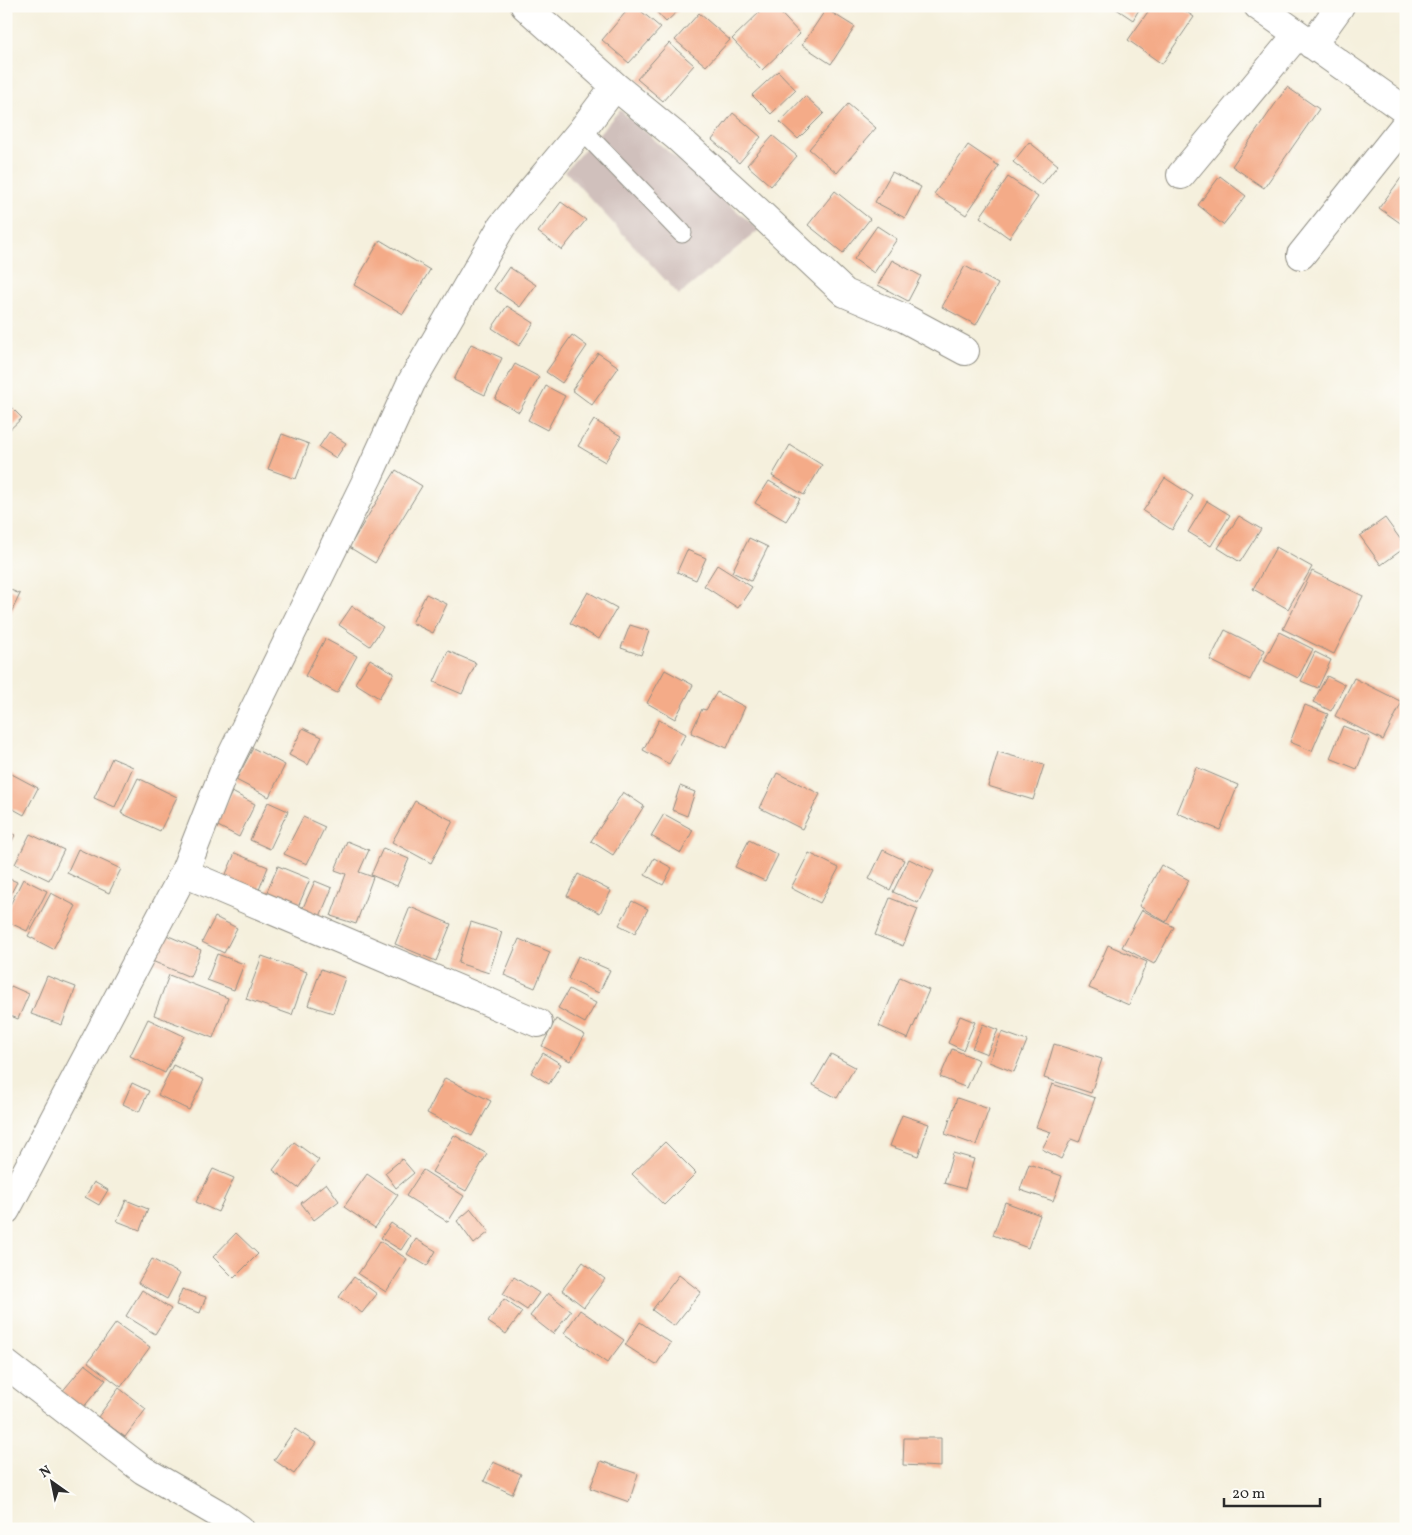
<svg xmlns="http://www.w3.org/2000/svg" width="1412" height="1535" font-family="Vollkorn,serif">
  <rect width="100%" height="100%" fill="#fdfcf7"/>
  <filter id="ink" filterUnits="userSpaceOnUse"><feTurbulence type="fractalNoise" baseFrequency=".02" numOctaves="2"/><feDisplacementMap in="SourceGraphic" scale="10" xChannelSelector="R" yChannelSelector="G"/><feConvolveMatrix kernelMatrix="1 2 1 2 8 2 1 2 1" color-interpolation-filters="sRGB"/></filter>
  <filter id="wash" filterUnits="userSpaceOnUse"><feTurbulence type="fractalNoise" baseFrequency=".0096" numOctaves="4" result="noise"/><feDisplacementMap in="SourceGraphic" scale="20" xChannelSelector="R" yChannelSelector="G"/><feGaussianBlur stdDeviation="1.12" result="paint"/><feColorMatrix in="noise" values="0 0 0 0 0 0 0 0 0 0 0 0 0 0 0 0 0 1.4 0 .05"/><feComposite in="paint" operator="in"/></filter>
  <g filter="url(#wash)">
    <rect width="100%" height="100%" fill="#f5f0dd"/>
    <!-- industrial -->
    <path fill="#d0c0bc" d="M620 110 759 230 679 295 565 171Z"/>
    <g id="blocks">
      <!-- building -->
      <path fill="#f4ab88" d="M631 6H635L661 28 629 63 602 40Z
        M651 6H683L666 22Z
        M766 6H774L800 34 762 70 732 39Z
        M1112 6H1141L1133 20Z
        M1152 6H1178L1194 17 1162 64 1128 40Z
        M826 9 855 27 831 64 802 45Z
        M699 13 730 40 706 66 675 40Z
        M669 43 694 65 663 101 637 79Z
        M778 71 796 90 771 114 752 95Z
        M1287 87 1319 109 1264 188 1232 166Z
        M805 96 824 113 798 139 780 122Z
        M848 104 876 128 837 173 809 149Z
        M733 113 761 137 739 163 712 140Z
        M773 136 797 156 771 186 747 165Z
        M1029 142 1058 165 1042 185 1013 162Z
        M968 145 999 166 966 215 934 194Z
        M892 172 921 187 905 218 875 202Z
        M1220 176 1246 196 1223 225 1198 205Z
        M1008 177 1038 197 1009 238 980 217Z
        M1401 178 1406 181V227L1379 208Z
        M835 191 870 219 843 253 808 225Z
        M561 202 586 220 562 250 538 232Z
        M877 226 897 239 874 273 854 259Z
        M380 240 430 270 403 314 354 285Z
        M892 260 921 276 908 301 878 285Z
        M965 266 998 284 976 325 942 307Z
        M509 267 536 285 520 307 494 289Z
        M507 306 534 323 519 346 492 328Z
        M572 335 587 346 562 383 546 372Z
        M471 344 502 358 485 395 454 380Z
        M598 353 619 367 592 405 572 390Z
        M515 364 539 377 519 412 495 399Z
        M546 386 565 396 547 430 528 420Z
        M6 402 22 418 6 433Z
        M594 420 621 436 605 462 578 446Z
        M329 432 346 443 336 458 319 447Z
        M282 434 309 444 296 479 268 469Z
        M790 445 822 465 804 495 772 476Z
        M396 470 422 486 375 563 349 547Z
        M1165 478 1193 496 1172 530 1143 511Z
        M769 481 800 499 786 521 755 503Z
        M1207 501 1230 515 1211 546 1188 532Z
        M1239 516 1261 529 1240 562 1218 548Z
        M1385 518 1406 547 1381 565 1360 536Z
        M749 538 768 547 751 581 732 572Z
        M1276 547 1312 567 1288 609 1253 589Z
        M687 550 706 558 696 580 677 572Z
        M717 565 752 587 738 608 704 586Z
        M1312 571 1363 596 1334 654 1283 629Z
        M6 588 20 594 6 623Z
        M588 592 617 608 599 639 570 623Z
        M426 594 447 604 433 633 412 623Z
        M352 606 383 627 370 646 339 625Z
        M630 625 649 631 641 655 621 648Z
        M1225 630 1265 650 1250 680 1210 660Z
        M1279 632 1313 649 1298 678 1264 661Z
        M325 639 357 656 337 693 305 676Z
        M448 651 476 663 462 694 434 682Z
        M1315 652 1331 660 1318 688 1301 681Z
        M370 659 394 673 379 698 355 683Z
        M665 670 693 685 675 719 647 703Z
        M1327 676 1345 685 1331 711 1313 702Z
        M1354 678 1402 702 1383 740 1335 716Z
        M717 692 745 707 727 748 691 733 702 709 706 710Z
        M1305 705 1328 714 1312 751 1290 742Z
        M659 720 686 734 669 764 643 750Z
        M1343 726 1370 737 1357 769 1330 758Z
        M303 728 322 737 308 765 289 755Z
        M253 748 285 765 269 797 236 780Z
        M998 752 1044 765 1033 800 988 786Z
        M112 758 133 767 115 807 94 798Z
        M1196 767 1238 785 1220 830 1177 813Z
        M8 772 38 788 24 815 6 805V775Z
        M777 773 820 794 802 829 760 808Z
        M138 778 177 797 160 831 121 813Z
        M680 786 695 792 687 816 672 810Z
        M232 792 255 804 239 837 216 825Z
        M623 792 644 806 613 855 591 841Z
        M415 801 453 821 431 863 392 842Z
        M268 802 288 811 270 849 250 840Z
        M664 814 693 830 681 853 651 836Z
        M303 817 325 827 307 864 284 854Z
        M6 831 15 835 6 853Z
        M30 834 64 850 49 880 15 864Z
        M749 840 778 855 765 881 735 867Z
        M347 841 369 850 359 872 373 877 356 924 331 916 346 874 335 870Z
        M383 848 409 859 397 886 371 875Z
        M78 849 121 869 109 893 67 873Z
        M883 850 904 860 890 890 869 879Z
        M235 853 268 867 257 895 223 881Z
        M809 853 839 868 820 903 791 888Z
        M654 858 672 868 663 885 645 875Z
        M909 859 934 871 918 903 893 892Z
        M1161 865 1189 880 1166 922 1139 906Z
        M278 866 310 879 298 907 266 894Z
        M578 874 611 891 600 913 567 896Z
        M6 877 17 882 6 903Z
        M23 879 47 891 27 931 6 921V913Z
        M315 881 332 888 319 919 301 912Z
        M51 893 76 906 53 949 28 936Z
        M890 898 918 909 903 946 875 935Z
        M632 901 648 909 635 933 619 925Z
        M410 907 451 924 436 961 395 944Z
        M1142 910 1174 927 1154 964 1122 947Z
        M215 917 237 928 224 953 202 942Z
        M471 922 502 932 489 973 458 963Z
        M164 934 201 950 190 977 152 961Z
        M519 939 550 952 535 988 504 975Z
        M1108 945 1147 962 1129 1005 1089 988Z
        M217 954 244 964 234 990 207 980Z
        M262 956 307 972 292 1015 246 999Z
        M578 956 610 970 599 993 568 979Z
        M321 969 345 978 333 1013 308 1005Z
        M169 975 228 998 213 1038 154 1015Z
        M47 976 76 987 62 1025 31 1014Z
        M900 977 929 990 908 1039 879 1026Z
        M11 986 29 994 18 1019 6 1014V998Z
        M569 989 596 1003 585 1023 558 1008Z
        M960 1016 975 1022 963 1050 948 1043Z
        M148 1019 184 1036 165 1073 130 1056Z
        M556 1019 585 1035 570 1061 542 1046Z
        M983 1024 998 1030 987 1054 972 1048Z
        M1002 1032 1027 1041 1014 1072 989 1062Z
        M1054 1044 1102 1059 1091 1093 1044 1078Z
        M952 1049 979 1060 967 1088 940 1077Z
        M543 1053 561 1064 549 1084 531 1073Z
        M831 1054 855 1067 837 1098 813 1085Z
        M173 1065 204 1080 189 1110 158 1095Z
        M445 1078 491 1101 472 1136 427 1113Z
        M132 1083 149 1091 139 1112 123 1104Z
        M1052 1084 1095 1098 1079 1142 1071 1139 1061 1159 1042 1149 1051 1132 1036 1127Z
        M957 1098 989 1109 976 1145 945 1134Z
        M902 1115 929 1124 918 1156 890 1146Z
        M454 1135 487 1154 466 1191 432 1172Z
        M294 1142 319 1160 298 1188 273 1170Z
        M665 1142 696 1173 664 1205 632 1174Z
        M953 1153 974 1159 965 1189 944 1183Z
        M402 1159 414 1173 396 1188 385 1173Z
        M1029 1164 1062 1176 1053 1201 1020 1190Z
        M213 1169 234 1178 218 1212 196 1202Z
        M423 1170 464 1196 448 1222 406 1196Z
        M367 1174 398 1195 375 1228 344 1207Z
        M94 1182 108 1190 99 1205 85 1197Z
        M326 1183 339 1201 314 1220 301 1203Z
        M126 1200 148 1209 140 1230 117 1221Z
        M1005 1202 1040 1215 1028 1248 993 1235Z
        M471 1209 489 1232 474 1244 457 1221Z
        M391 1223 410 1236 401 1250 381 1238Z
        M236 1233 258 1254 234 1278 213 1257Z
        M416 1239 436 1251 427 1266 407 1254Z
        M380 1241 407 1259 386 1292 358 1274Z
        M152 1259 180 1274 167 1299 138 1283Z
        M583 1262 605 1279 584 1307 562 1290Z
        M679 1275 701 1292 674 1326 652 1310Z
        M354 1277 377 1294 362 1313 339 1297Z
        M514 1277 539 1293 527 1310 503 1294Z
        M182 1289 206 1297 200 1313 176 1305Z
        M142 1290 171 1309 155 1334 126 1316Z
        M548 1293 571 1311 553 1334 530 1316Z
        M504 1299 522 1312 506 1334 488 1322Z
        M580 1310 624 1340 607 1363 564 1333Z
        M640 1322 671 1343 656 1365 625 1345Z
        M116 1323 150 1347 121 1387 88 1362Z
        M85 1364 106 1380 82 1409 61 1393Z
        M119 1388 146 1409 125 1437 98 1417Z
        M295 1429 316 1443 294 1474 274 1460Z
        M904 1438H941V1467L903 1465Z
        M601 1461 638 1474 629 1502 590 1488Z
        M493 1462 521 1474 512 1494 484 1481Z"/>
    </g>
  </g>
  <g filter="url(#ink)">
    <use href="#blocks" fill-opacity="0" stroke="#908e84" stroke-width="1"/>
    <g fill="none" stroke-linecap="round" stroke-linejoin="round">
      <!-- service casing -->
      <g stroke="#908e84" stroke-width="21">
        <path id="service" d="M582 130 682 233"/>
      </g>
      <!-- minor casing -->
      <g stroke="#908e84" stroke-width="30">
        <path id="minor" d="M525 6 615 86 677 137 748 202 845 293 904 318 965 351
          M1258 6 1406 111
          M1312 45 1340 6
          M1181 175 1297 35
          M1301 255 1406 124
          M184 873 538 1023
          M6 1210 184 873 224 771 369 475 411 383 502 226 582 130 615 86
          M6 1364 143 1470 217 1513 240 1529"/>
      </g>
      <!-- service -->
      <use href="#service" stroke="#fff" stroke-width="19"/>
      <!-- minor -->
      <use href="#minor" stroke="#fff" stroke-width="28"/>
    </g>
  </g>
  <!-- margin -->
  <rect width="1412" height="1535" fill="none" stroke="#fdfcf7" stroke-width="25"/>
  <!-- north arrow -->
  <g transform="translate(52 1482) rotate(327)" stroke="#fdfcf7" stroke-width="4" paint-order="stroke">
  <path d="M0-4L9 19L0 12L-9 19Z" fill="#2b2b2b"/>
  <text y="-8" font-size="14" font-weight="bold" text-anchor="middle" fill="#2b2b2b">N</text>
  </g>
  <!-- scale -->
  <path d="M1224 1498v8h96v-8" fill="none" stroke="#2b2b2b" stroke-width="2.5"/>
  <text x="1232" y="1498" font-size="15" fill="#2b2b2b" stroke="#fdfcf7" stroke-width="4" paint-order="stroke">20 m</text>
</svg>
